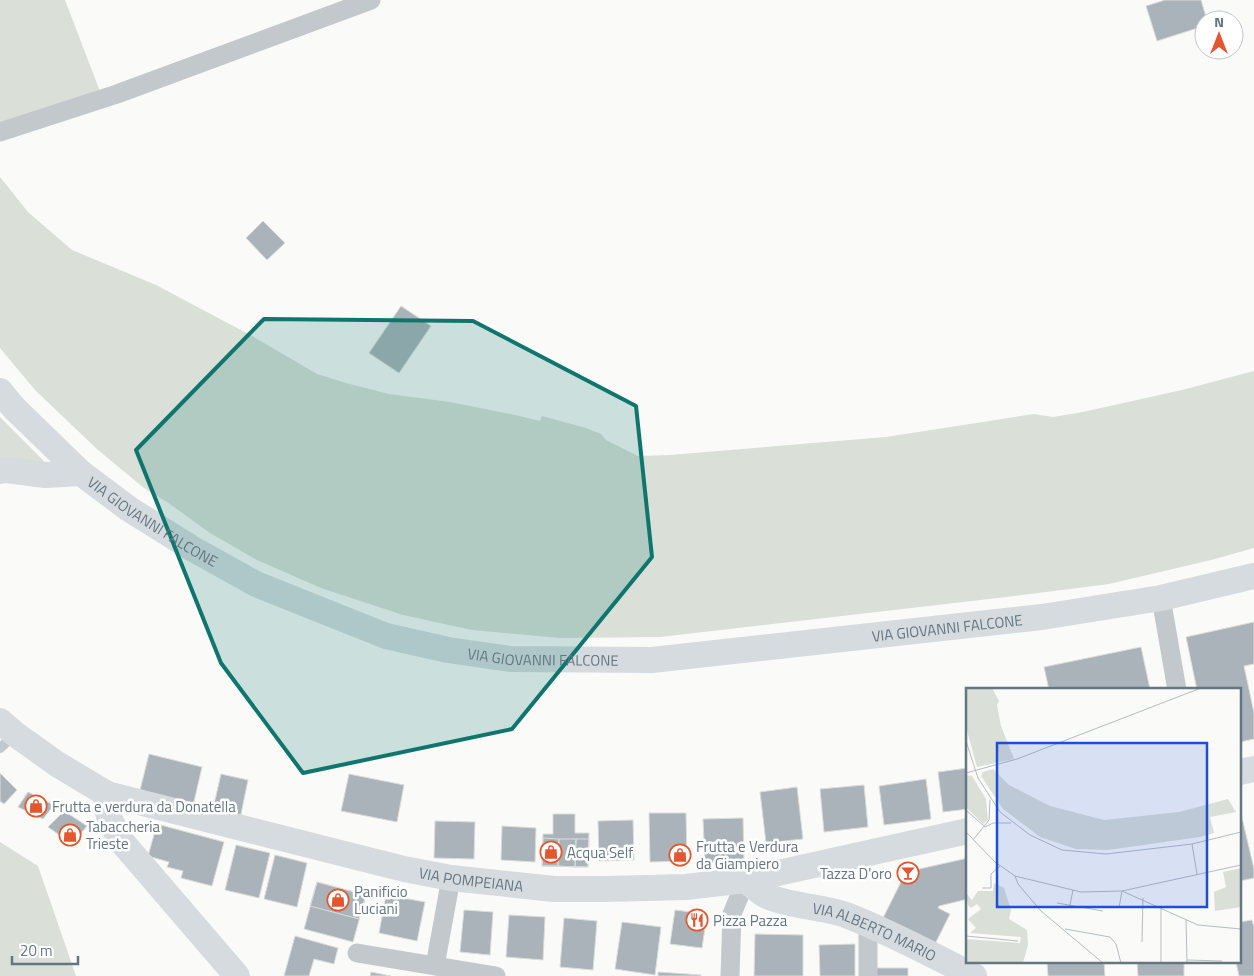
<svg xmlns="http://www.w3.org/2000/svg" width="1254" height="976" font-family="'Titillium Web',sans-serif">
  <rect width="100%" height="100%" fill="#fafaf8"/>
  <!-- green -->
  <path fill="#dadfd7" d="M0 0H65L101 94 0 126Z
    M0 177 28 212 72 250 156 285 252 336 317 374 346 383 389 394 450 402 515 415 540 421 542 416 586 428 601 434 606 440 638 456 670 455 886 437 1034 414 1053 417 1083 412 1182 390 1254 371V548L1211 560 1109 584 989 599 660 637 560 638 472 630 403 615 321 588 257 560 210 533 167 502 144 488 98 450 35 390 0 348Z
    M0 417 43 460 44 463 0 461Z
    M0 842 38 866 76 976H0Z"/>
  <!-- building -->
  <path fill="#aab3b9" stroke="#dcdcda" d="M1165 0H1201L1207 20H1204V26L1157 41 1146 6Z
    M263 221 285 243 267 260 246 238Z
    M401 306 431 326 399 373 369 353Z
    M1254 622V664L1244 666 1254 713V739L1240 742V690H1197L1186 637Z
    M1141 647 1150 689 1144 690H1049L1044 667Z
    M149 754 202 767 193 806 139 794Z
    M968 768V809L943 812 938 772Z
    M0 773 17 790 4 804 0 801Z
    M221 774 248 780 240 819 212 813Z
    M349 774 404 785 397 822 341 811Z
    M926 779 931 819 884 825 879 786Z
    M864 785 868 827 824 832 820 789Z
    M797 787 803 839 766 843 760 792Z
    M28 792 54 805 43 819 18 807Z
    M1240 809 1254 869V878L1240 881Z
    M64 811 87 826 72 844 48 827Z
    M649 813H686L687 861 650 862Z
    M553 814H575V833H589L588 867 542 866 543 834H553Z
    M743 818 744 862 705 863 703 819Z
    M633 820 634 860 599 861 598 821Z
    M435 821 475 822 474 859 434 858Z
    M157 824 224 842 212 886 181 878 183 871 167 867 169 862 148 856Z
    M502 826 536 828 535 862 501 860Z
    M543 838 559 839 558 866H542Z
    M559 839H576L575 867 558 866Z
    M576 839H589L588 867H575Z
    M236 845 270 853 259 898 225 890Z
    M687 848V861H674L673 849Z
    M275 855 307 863 297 907 264 899Z
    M968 858V899L939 906 938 908 950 914 935 944 883 918 906 872Z
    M317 882 366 895 359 919 310 906Z
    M317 882 366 895 353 942 304 929Z
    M386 895 425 902 417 941 379 933Z
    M464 910 493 912 490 955 460 952Z
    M675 910 707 914 702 948 670 944Z
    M689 912 707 914 705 929 687 926Z
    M509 915 545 917 543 960 506 957Z
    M564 918 597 921 593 970 560 967Z
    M1252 920 1254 927V976H1239L1236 962H1240V922Z
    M622 922 661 927 655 975 615 969Z
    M755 934 803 935V976H754Z
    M295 936 338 948 334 964 314 959 309 976H284Z
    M855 944V976H820L819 945Z
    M1047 962H1104L1105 976H1048Z
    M1137 962H1184V976H1138Z
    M871 968H908V976H871Z
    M371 972 391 976H370Z
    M658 972 701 975V976H658Z"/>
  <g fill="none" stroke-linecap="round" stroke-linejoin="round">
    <!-- lane -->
    <path stroke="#c3c8cc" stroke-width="10" d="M0 748 14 735"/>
    <!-- street -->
    <path stroke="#c3c8cc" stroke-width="19" d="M0 132 117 94 371 0
      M1161 598 1177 690
      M357 953 496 976
      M435 966 451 878
      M730 976 732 914 746 880
      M868 976V924"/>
    <!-- secondary -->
    <g stroke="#d6dbdf" stroke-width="26">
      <path id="s1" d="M0 391 14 408 81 473 129 509 193 549 256 584 386 636 448 650 510 659 652 660 1042 617 1161 598 1254 576"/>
      <path d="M0 471 7 470 45 475 81 473"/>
      <path id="s2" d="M0 721 15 734 57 764 107 794 404 869 451 878 554 889H605L686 887 746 880 968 831"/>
      <path d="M1240 772 1254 769"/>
      <path d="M107 794C105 814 112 825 122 842L237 976"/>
      <path id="s3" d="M746 880C753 886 759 892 767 896 792 907 820 906 846 915 890 932 932 955 974 976"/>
    </g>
  </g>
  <!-- marked area -->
  <path fill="#0f766e" fill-opacity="0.2" stroke="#0f766e" stroke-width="4" stroke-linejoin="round" d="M264 319 473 321 636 406 652 557 512 729 303 773 221 663 136 450Z"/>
  <!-- icons -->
  <defs>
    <g id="shop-ring" transform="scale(1.125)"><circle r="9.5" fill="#fff" stroke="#e4572e" stroke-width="1.5"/><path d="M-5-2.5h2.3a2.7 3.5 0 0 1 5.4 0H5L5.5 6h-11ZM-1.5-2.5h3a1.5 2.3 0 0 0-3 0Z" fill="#e4572e"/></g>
    <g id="bar-ring" transform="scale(1.125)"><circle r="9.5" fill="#fff" stroke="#e4572e" stroke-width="1.5"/><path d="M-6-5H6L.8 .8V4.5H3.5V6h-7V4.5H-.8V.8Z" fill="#e4572e"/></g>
    <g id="restaurant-ring" transform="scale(1.125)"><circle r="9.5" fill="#fff" stroke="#e4572e" stroke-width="1.5"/><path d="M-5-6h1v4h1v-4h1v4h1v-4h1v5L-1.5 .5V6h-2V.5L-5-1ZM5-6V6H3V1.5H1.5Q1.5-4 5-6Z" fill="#e4572e"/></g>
  </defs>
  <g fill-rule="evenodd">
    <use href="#shop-ring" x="36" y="806"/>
    <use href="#shop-ring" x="70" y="835"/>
    <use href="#shop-ring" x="551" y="852"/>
    <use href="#shop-ring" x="680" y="855"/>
    <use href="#bar-ring" x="908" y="873"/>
    <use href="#shop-ring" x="338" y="900"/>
    <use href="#restaurant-ring" x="697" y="920"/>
  </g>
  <g text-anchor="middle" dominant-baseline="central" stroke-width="5" stroke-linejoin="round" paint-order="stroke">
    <!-- street labels -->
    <g font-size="15" fill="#657683" stroke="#fff">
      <text stroke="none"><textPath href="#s1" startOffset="202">VIA GIOVANNI FALCONE</textPath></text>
      <text stroke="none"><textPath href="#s1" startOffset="1028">VIA GIOVANNI FALCONE</textPath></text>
      <text stroke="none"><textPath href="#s1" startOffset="622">VIA GIOVANNI FALCONE</textPath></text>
      <text stroke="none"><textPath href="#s2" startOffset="504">VIA POMPEIANA</textPath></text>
      <text stroke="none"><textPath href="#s3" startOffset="140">VIA ALBERTO MARIO</textPath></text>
    </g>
    <!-- poi labels -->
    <g font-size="15" fill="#657683" stroke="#fff" text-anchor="start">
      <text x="52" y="806">Frutta e verdura da Donatella</text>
      <text x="86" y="826">Tabaccheria<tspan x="86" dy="17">Trieste</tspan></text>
      <text x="696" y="846">Frutta e Verdura<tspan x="696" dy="17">da Giampiero</tspan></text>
      <text x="567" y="852">Acqua Self</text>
      <text x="892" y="873" text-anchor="end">Tazza D'oro</text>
      <text x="354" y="891">Panificio<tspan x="354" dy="17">Luciani</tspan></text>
      <text x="713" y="920">Pizza Pazza</text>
    </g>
  </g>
  <!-- overview -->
  <g transform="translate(966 688)">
    <rect width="275" height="275" fill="#fafaf8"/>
    <path d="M0 0H26L33 13 31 17 35 38 48 71 11 79 0 39ZM27 81 43 97 84 118 138 132 213 124 262 111 270 124 244 129 248 145 234 149 142 162 110 161 74 149 37 121 15 88 17 84ZM0 87 6 88 20 111 22 132 17 136 0 119ZM275 180V219L249 223 248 204 260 199 257 184ZM28 195 38 200 45 222 43 231 61 242 62 257 57 275H0V251L54 255 55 249 4 245 10 240 2 231 15 221 11 216 5 220 2 217 0 205 6 212 12 203H27Z" fill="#dadfd7"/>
    <path fill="none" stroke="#b5bdc2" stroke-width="1" d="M0 53 12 90 34 124 64 147 96 162 140 166 226 156 275 144M0 85 51 71 235 0M1 123 19 139M19 139 27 135H45M0 144 29 174 49 188 115 204 156 203 275 177M7 152 23 132 24 112M226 156 231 186M49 188 52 196 75 223 137 275M16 200H25V186L34 178M91 215 137 223M104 217 107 202M153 220 156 203 232 237 275 241M220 232 221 275M99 241 144 249 150 256 155 275M0 248 52 253M176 254 177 210M221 272 256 273M195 275V219"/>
    <path fill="#1d4ed8" fill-opacity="0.15" stroke="#1d4ed8" stroke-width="2.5" d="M31 55H241V219H31Z"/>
    <rect width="275" height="275" fill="none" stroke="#657683" stroke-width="2.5"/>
  </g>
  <!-- north arrow -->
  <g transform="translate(1219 35)"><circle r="24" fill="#ffffff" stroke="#c1c8cd"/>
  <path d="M0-4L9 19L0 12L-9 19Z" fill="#e4572e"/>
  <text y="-8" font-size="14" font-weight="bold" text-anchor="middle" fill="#657683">N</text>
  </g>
  <!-- scale -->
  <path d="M12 956v8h66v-8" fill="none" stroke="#657683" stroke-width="2.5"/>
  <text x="20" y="956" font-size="15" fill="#657683" stroke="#ffffff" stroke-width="4" paint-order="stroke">20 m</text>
</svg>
